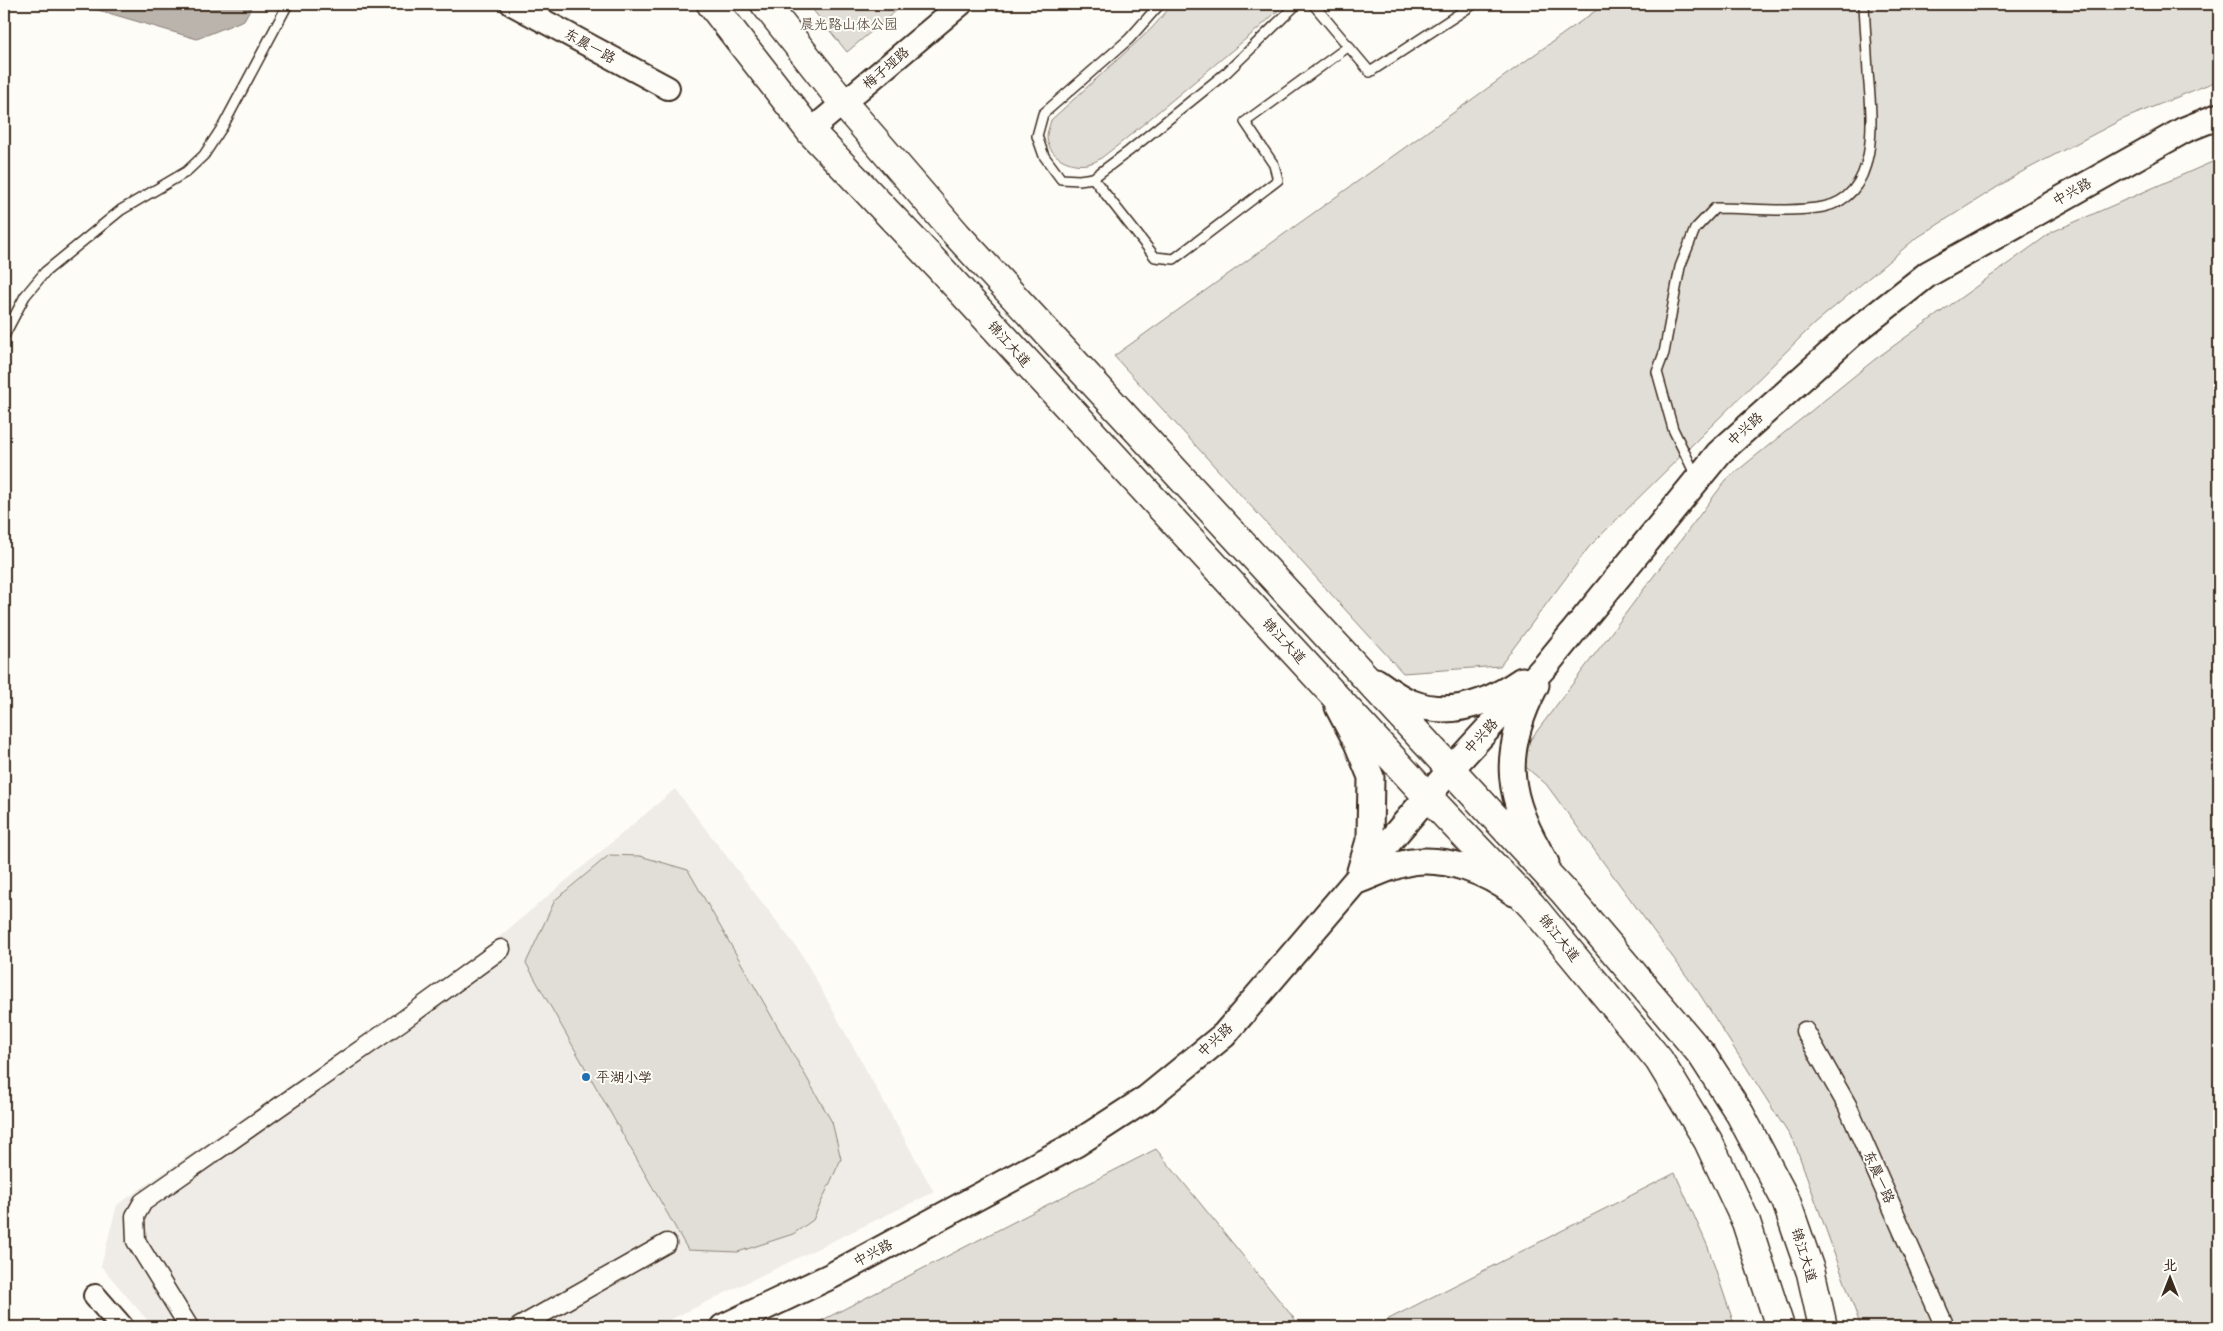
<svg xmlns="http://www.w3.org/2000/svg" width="2223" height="1331" font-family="Sriracha,'LXGW WenKai TC',sans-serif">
  <rect width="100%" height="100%" fill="#fdfcf7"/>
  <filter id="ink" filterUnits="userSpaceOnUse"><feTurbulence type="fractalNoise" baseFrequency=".02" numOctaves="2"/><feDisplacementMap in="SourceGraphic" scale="10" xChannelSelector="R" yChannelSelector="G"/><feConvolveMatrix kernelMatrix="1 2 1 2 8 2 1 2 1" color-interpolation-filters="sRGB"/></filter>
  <g filter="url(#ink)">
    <!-- built -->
    <path fill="#efece7" d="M675 789 801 953 934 1192 655 1327H153L101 1266 117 1205 468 963Z"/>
    <!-- green -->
    <path fill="#e1ded7" stroke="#8e847a" d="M808 4H904L847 52Z
      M1173 4H1285L1259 28 1117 146C1109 151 1100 161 1091 163 1073 169 1046 157 1047 135 1047 131 1050 125 1051 120L1151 29Z
      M1605 4H2219V80L2121 120 2018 174 1915 239 1814 324 1589 547 1500 666 1403 673 1114 356Z
      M2219 159V1327H1861L1795 1144 1699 993 1546 784 1516 759 1726 480 1874 360 2052 232Z
      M609 855 640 856 688 870 832 1122 841 1159 813 1220 793 1234 738 1252 688 1250 526 963 555 900Z
      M1156 1149 1301 1327H809Z
      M1675 1173 1708 1247 1735 1327H1373Z"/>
    <!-- water -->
    <path fill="#bbb4ad" stroke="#887d74" d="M86 4H253L244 20 197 39 88 7Z"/>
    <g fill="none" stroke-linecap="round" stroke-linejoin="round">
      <!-- service casing -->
      <g stroke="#3b2a1e" stroke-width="12">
        <path id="service" d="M1160 4 1129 39 1043 114 1037 136 1044 156 1061 179 1079 180 1093 178 1129 151 1227 72 1297 4
          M1313 4 1370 72 1474 4
          M1093 178 1155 257 1174 259 1278 180 1274 165 1245 122 1349 46
          M4 336 25 296 45 272 121 210 186 172 204 155 223 126 288 4
          M1697 478 1673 429 1657 372 1664 353 1680 267 1695 229 1715 208C1750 208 1788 213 1823 207 1881 196 1872 116 1868 73 1867 50 1865 27 1864 4"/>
      </g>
      <!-- minor casing -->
      <g stroke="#3b2a1e" stroke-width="21">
        <path id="minor" d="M1805 1031 1847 1105 1945 1327
          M189 1327 136 1241 135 1216 143 1202 402 1021 501 949
          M519 1327 667 1243"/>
      </g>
      <!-- tertiary casing -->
      <g stroke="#3b2a1e" stroke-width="26">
        <path id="tertiary" d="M512 4 668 88
          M810 131 961 4
          M95 1296 122 1327"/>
      </g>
      <!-- secondary casing -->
      <g stroke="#3b2a1e" stroke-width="29">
        <path id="secondary" d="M1376 681C1387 689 1399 698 1412 703 1451 718 1490 702 1522 680
          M1536 685C1500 754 1506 798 1546 863
          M1338 707 1357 743 1371 777 1370 837 1360 871
          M1357 881C1374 875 1394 864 1412 862 1447 857 1486 872 1514 893
          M723 1327 831 1276 1076 1144 1147 1098 1224 1035 1451 769 1547 664 1719 453 1853 333 1928 274 2184 130 2219 116"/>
      </g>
      <!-- primary casing -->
      <g stroke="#3b2a1e" stroke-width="31">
        <path id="primary" d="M711 4 810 131 940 268 1428 797 1532 906 1659 1060 1708 1141 1746 1222 1780 1327
          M765 4 844 104 957 235 1563 891 1702 1055 1740 1114 1786 1201 1811 1273 1823 1327"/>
      </g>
      <!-- service -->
      <use href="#service" stroke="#fdfcf7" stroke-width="9"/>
      <!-- minor -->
      <use href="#minor" stroke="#fdfcf7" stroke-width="18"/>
      <!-- tertiary -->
      <use href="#tertiary" stroke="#fdfcf7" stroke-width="22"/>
      <!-- secondary -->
      <use href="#secondary" stroke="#fdfcf7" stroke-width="25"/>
      <!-- primary -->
      <use href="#primary" stroke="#fdfcf7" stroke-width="28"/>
    </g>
  </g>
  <!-- markers -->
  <circle fill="#1f6fb2" stroke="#fdfcf7" stroke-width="2" cx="586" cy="1077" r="5"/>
  <g text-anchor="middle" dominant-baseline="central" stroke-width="4" stroke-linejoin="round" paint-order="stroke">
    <!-- park labels -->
    <g font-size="14" fill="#64574c" stroke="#fdfcf7">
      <text x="849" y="24">晨光路山体公园</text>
    </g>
    <!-- street labels -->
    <g font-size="14" fill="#3b2a1e" stroke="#fdfcf7">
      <text transform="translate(590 46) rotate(29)">东晨一路</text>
      <text transform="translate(886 68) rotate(-41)">梅子垭路</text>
      <text transform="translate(2072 192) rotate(-29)">中兴路</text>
      <text transform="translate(1009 344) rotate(48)">锦江大道</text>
      <text transform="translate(1745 429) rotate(-42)">中兴路</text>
      <text transform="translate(1284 641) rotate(47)">锦江大道</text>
      <text transform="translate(1481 736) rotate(-47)">中兴路</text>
      <text transform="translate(1559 938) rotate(51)">锦江大道</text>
      <text transform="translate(1215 1040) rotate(-43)">中兴路</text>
      <text transform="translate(1879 1177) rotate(66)">东晨一路</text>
      <text transform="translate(873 1253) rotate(-28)">中兴路</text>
      <text transform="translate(1804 1255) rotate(73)">锦江大道</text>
    </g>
    <!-- poi labels -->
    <g font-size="14" fill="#3b2a1e" stroke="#fdfcf7" text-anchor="start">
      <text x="596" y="1077">平湖小学</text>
    </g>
  </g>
  <!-- margin -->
  <rect width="2223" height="1331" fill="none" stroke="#fdfcf7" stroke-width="20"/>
  <rect x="10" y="10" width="2203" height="1311" fill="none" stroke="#3b2a1e" stroke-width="2" filter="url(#ink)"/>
  <!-- north arrow -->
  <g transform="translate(2170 1278)" stroke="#fdfcf7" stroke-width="4" paint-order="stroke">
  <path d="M0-4L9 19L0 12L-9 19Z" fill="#3b2a1e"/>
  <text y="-8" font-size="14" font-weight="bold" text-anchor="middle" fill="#3b2a1e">北</text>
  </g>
</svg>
